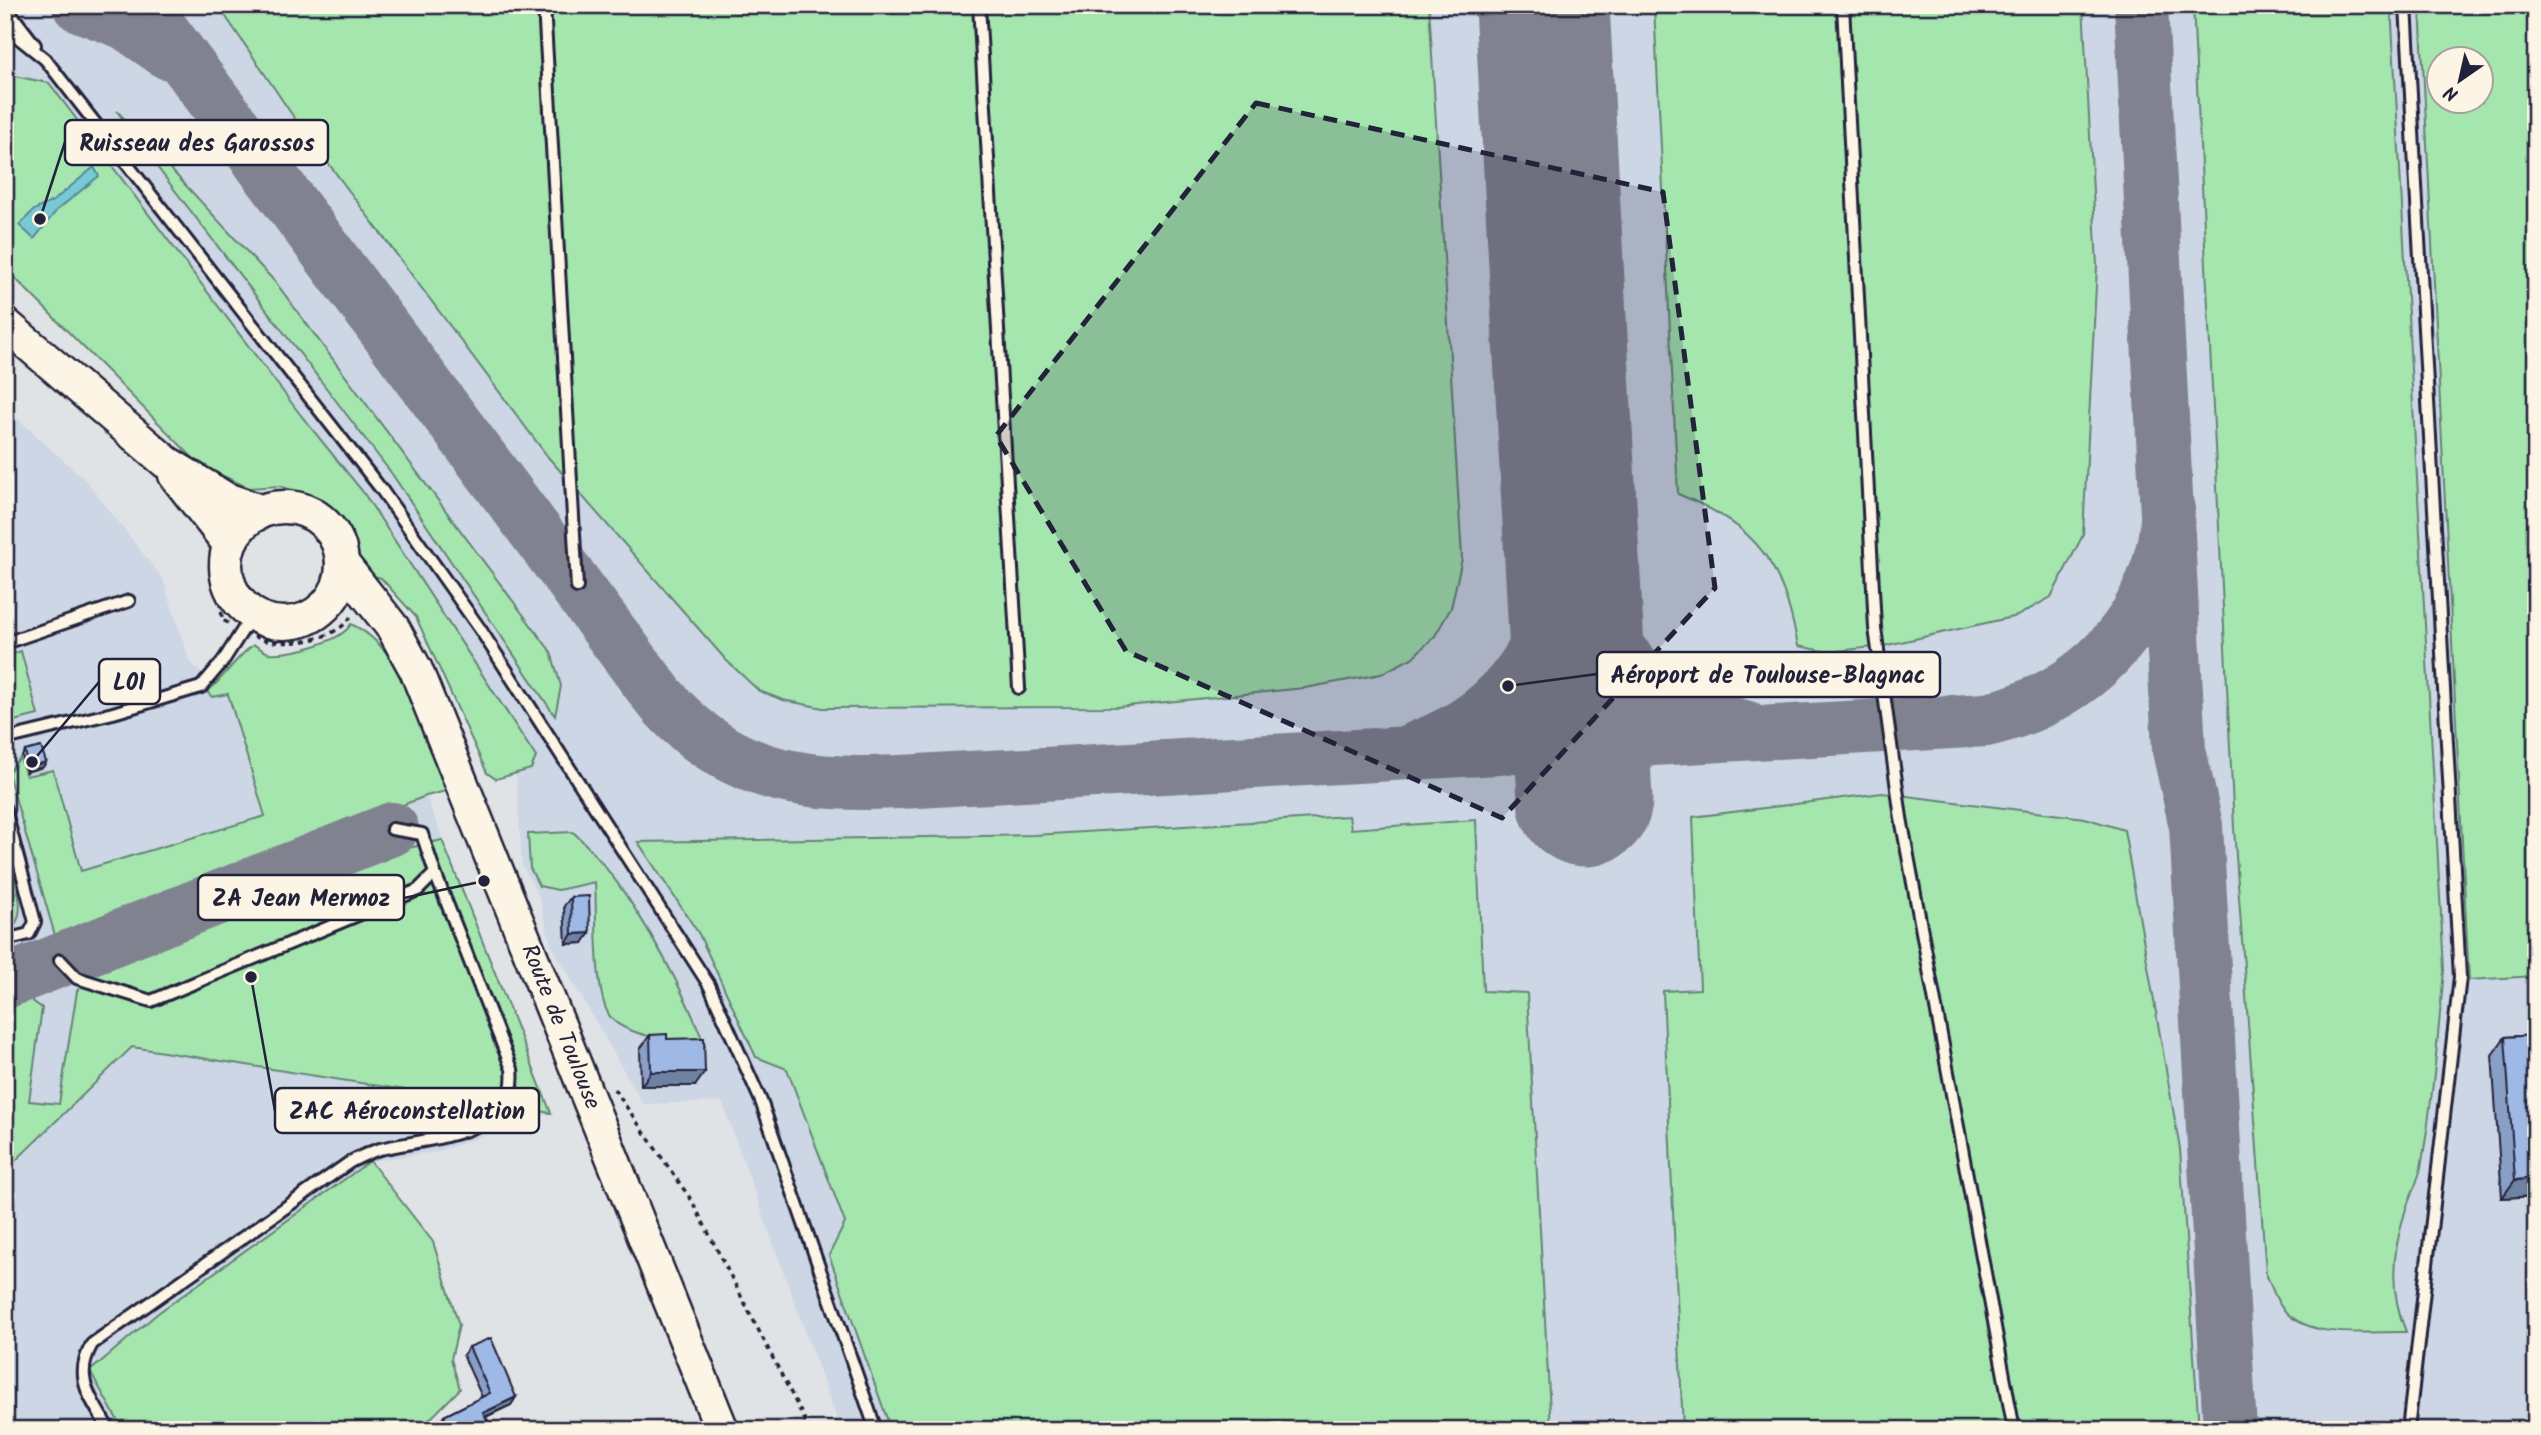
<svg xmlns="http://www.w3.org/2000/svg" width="2541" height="1435" font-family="Kalam,sans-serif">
  <rect width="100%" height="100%" fill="#e0e3e5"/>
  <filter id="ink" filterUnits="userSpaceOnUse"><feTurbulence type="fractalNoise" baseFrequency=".0143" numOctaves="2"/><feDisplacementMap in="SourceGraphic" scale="14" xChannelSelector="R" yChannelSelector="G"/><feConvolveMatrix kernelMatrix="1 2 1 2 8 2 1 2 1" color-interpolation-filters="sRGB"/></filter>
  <g filter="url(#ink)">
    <!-- built -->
    <path fill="#ccd6e5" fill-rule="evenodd" d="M5 5H2536V1430H841L722 1102 643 1104 551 944 539 897 522 865 514 739 359 498 5 235ZM2440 60H2482V102H2440Z
      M16 417 87 482 163 579 189 660 199 671 210 680 240 690 426 796 551 1113 436 1152 370 1161 90 1371 123 1430H5V420Z"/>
    <!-- green -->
    <path fill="#a5e6af" stroke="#648475" stroke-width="2" fill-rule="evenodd" d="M218 5H1429L1462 559 1451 608 1435 636 1412 658 1381 674 1305 688 1117 707 823 708 783 700 759 691 726 660 548 457 293 116Z
      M1654 5H2083L2097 266 2083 535 2051 597 2017 616 1883 646 1828 652 1798 646C1782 562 1758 527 1678 494Z
      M2193 5H2391L2444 970C2438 1034 2433 1098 2422 1162 2420 1179 2410 1195 2405 1212 2392 1254 2389 1291 2406 1332 2369 1331 2310 1341 2283 1309 2275 1300 2271 1284 2266 1274L2234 828Z
      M2420 5H2536V976L2469 980ZM2440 60H2482V102H2440Z
      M14 76 49 83 303 418 363 492 536 757 531 769 496 779 487 773 416 617 381 578 356 571 347 536 333 512 310 497 280 486 249 488 200 465 5 268V77Z
      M117 111 276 283 551 652 561 686 555 716 392 474 141 146Z
      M351 624C406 649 428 737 450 790L426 796 56 939 8 773 20 758 26 776 53 770 81 871 265 816 228 694 212 697 207 692C221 681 243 649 254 645 259 647 264 652 269 653 290 655 341 642 351 624Z
      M21 651 38 715 6 723 5 657Z
      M1882 793 2085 818 2124 830 2180 1149 2199 1430H1683L1663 991 1700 989 1693 817Z
      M1349 816 1351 829 1476 820 1483 991 1527 993 1551 1430H891L829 1255 845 1223 787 1069 756 1057 699 934 638 842 1034 835Z
      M573 832C625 879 680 980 705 1046 681 1042 629 1037 612 1019 593 999 597 913 595 882L558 890 539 886 530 868 528 834Z
      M442 840 551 1113 132 1047 5 1171V1008L28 998 42 1008 29 1101 59 1104 77 991 91 973 380 855Z
      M5 848C11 868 35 921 5 931Z
      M370 1161 433 1242 459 1325 451 1359 460 1389 427 1422 426 1430H123L90 1371 158 1313Z"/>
    <!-- water -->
    <path fill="#79c9d4" stroke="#568697" stroke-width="2" d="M94 167 99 176 57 210 34 239 19 225 34 210 53 201Z"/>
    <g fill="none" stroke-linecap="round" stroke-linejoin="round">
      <!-- taxiway -->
      <path stroke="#818290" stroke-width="54" d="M79 5 126 23 169 53
        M143 5 659 697C750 807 863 782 990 777L1986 720C2090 695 2162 618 2168 509
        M2141 5 2179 750 2196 826 2230 1430
        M1571 547C1597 645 1647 702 1747 728
        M1419 747C1515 712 1550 640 1571 547
        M5 982 392 829"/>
      <!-- runway -->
      <path stroke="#818290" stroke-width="135" d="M1542 5 1585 799"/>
      <!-- service casing -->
      <g stroke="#22223b" stroke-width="16">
        <path id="service" d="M544 5 577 587
          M979 5 1019 688
          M1843 5 1875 628 1901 818 2014 1430
          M2406 5 2460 977 2408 1430
          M5 6 35 45
          M5 27 45 59 381 489 480 629 709 985 761 1101 876 1430
          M5 643 129 601
          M5 739 113 713 201 687 223 661 253 614
          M5 809 35 922 29 934 5 940
          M60 960 77 978 151 1001 418 890 435 873 422 834 392 829
          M109 1430C92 1399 72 1379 92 1344L350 1162C360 1157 369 1152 380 1149 427 1138 520 1136 512 1069L435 873"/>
      </g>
      <!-- secondary casing -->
      <g stroke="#22223b" stroke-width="37">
        <path id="secondary" d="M5 324 166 462 226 499 260 511
          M175 475 229 544
          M226 565a58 58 0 1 1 116 0a58 58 0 1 1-116 0Z
          M342 563 393 628 416 670 722 1430"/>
      </g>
      <!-- path -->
      <path stroke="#22223b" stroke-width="3.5" stroke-dasharray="5 5" stroke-linecap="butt" d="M212 563C210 584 222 600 222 620L231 624
        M254 636C277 650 338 641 351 616
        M614 1089 692 1201 810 1430"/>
      <!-- service -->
      <use href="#service" stroke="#fcf5e5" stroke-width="10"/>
      <!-- secondary -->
      <use href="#secondary" stroke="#fcf5e5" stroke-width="32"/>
    </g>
    <!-- wall -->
    <path fill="#899fc6" stroke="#22223b" stroke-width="2" d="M25 751 46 762 43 767 26 772 22 756Z
      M571 897 583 943 566 944 564 906Z
      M650 1035 667 1039 695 1086H641L640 1049Z
      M2536 1035V1196L2502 1198 2492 1055 2505 1037Z
      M469 1347 516 1397 511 1405 486 1417 493 1430H442L439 1424 444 1416 482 1397 463 1355Z"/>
    <!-- shaded-wall -->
    <path fill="#6f82a1" stroke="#22223b" stroke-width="2" d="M46 762 43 767 26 772 29 767Z
      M590 933 583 943 566 944 572 934Z
      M651 1072H705L695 1086H641Z
      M2536 1178V1196L2502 1198 2515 1180Z
      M516 1397 511 1405 478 1420 483 1413Z"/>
    <!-- building -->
    <path fill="#9fb9e6" stroke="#22223b" stroke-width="2" d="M41 747 46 762 29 767 25 751Z
      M589 896 590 933 572 934 571 897Z
      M667 1034V1039L704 1038 705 1072H651L650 1035Z
      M2536 1035V1178L2515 1180 2505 1037Z
      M491 1338 516 1397 483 1413 493 1430H451L444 1416 490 1393 469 1347Z"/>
  </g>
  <!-- marked area -->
  <path fill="#22223b" fill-opacity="0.2" stroke="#22223b" stroke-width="5" stroke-dasharray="14 9" stroke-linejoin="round" d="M1256 103 1663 192 1715 588 1502 818 1126 651 996 436Z"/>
  <g text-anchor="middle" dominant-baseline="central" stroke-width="5" stroke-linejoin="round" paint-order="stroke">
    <!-- street labels -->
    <g font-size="23" fill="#22223b" stroke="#fcf5e5">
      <text transform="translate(560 1027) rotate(68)">Route de Toulouse</text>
    </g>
  </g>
  <!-- callouts -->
  <path fill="none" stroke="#22223b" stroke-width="2.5" d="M40 219L65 142M1508 686L1597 674M32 762L99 682M484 881L404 898M251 977L275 1111"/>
  <g fill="#22223b" stroke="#fcf5e5" stroke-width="2.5">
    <circle cx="40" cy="219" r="7"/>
    <circle cx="1508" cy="686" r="7"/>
    <circle cx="32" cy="762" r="7"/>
    <circle cx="484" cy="881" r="7"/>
    <circle cx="251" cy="977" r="7"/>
  </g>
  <g fill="#fcf5e5" stroke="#22223b" stroke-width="2.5">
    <rect x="65" y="120" width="263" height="45" rx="7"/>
    <rect x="1597" y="652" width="343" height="45" rx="7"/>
    <rect x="99" y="659" width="61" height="45" rx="7"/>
    <rect x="198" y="875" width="206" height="45" rx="7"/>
    <rect x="275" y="1088" width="264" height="45" rx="7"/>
  </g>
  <g font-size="24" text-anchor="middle" font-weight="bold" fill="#22223b">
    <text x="197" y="151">Ruisseau des Garossos</text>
    <text x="1768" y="683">Aéroport de Toulouse-Blagnac</text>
    <text x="129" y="690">L01</text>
    <text x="301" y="906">ZA Jean Mermoz</text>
    <text x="407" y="1119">ZAC Aéroconstellation</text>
  </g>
  <!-- margin -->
  <rect width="2541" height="1435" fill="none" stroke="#fcf5e5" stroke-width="28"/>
  <rect x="14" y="14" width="2513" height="1407" fill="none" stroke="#22223b" stroke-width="2.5" filter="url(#ink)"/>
  <!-- north arrow -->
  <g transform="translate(2460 80) rotate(214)"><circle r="33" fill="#fcf5e5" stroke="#a5a1a1" stroke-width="2"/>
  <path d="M0-5L12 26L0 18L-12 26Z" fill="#22223b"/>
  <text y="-10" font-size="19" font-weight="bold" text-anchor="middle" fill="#22223b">N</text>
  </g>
</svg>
